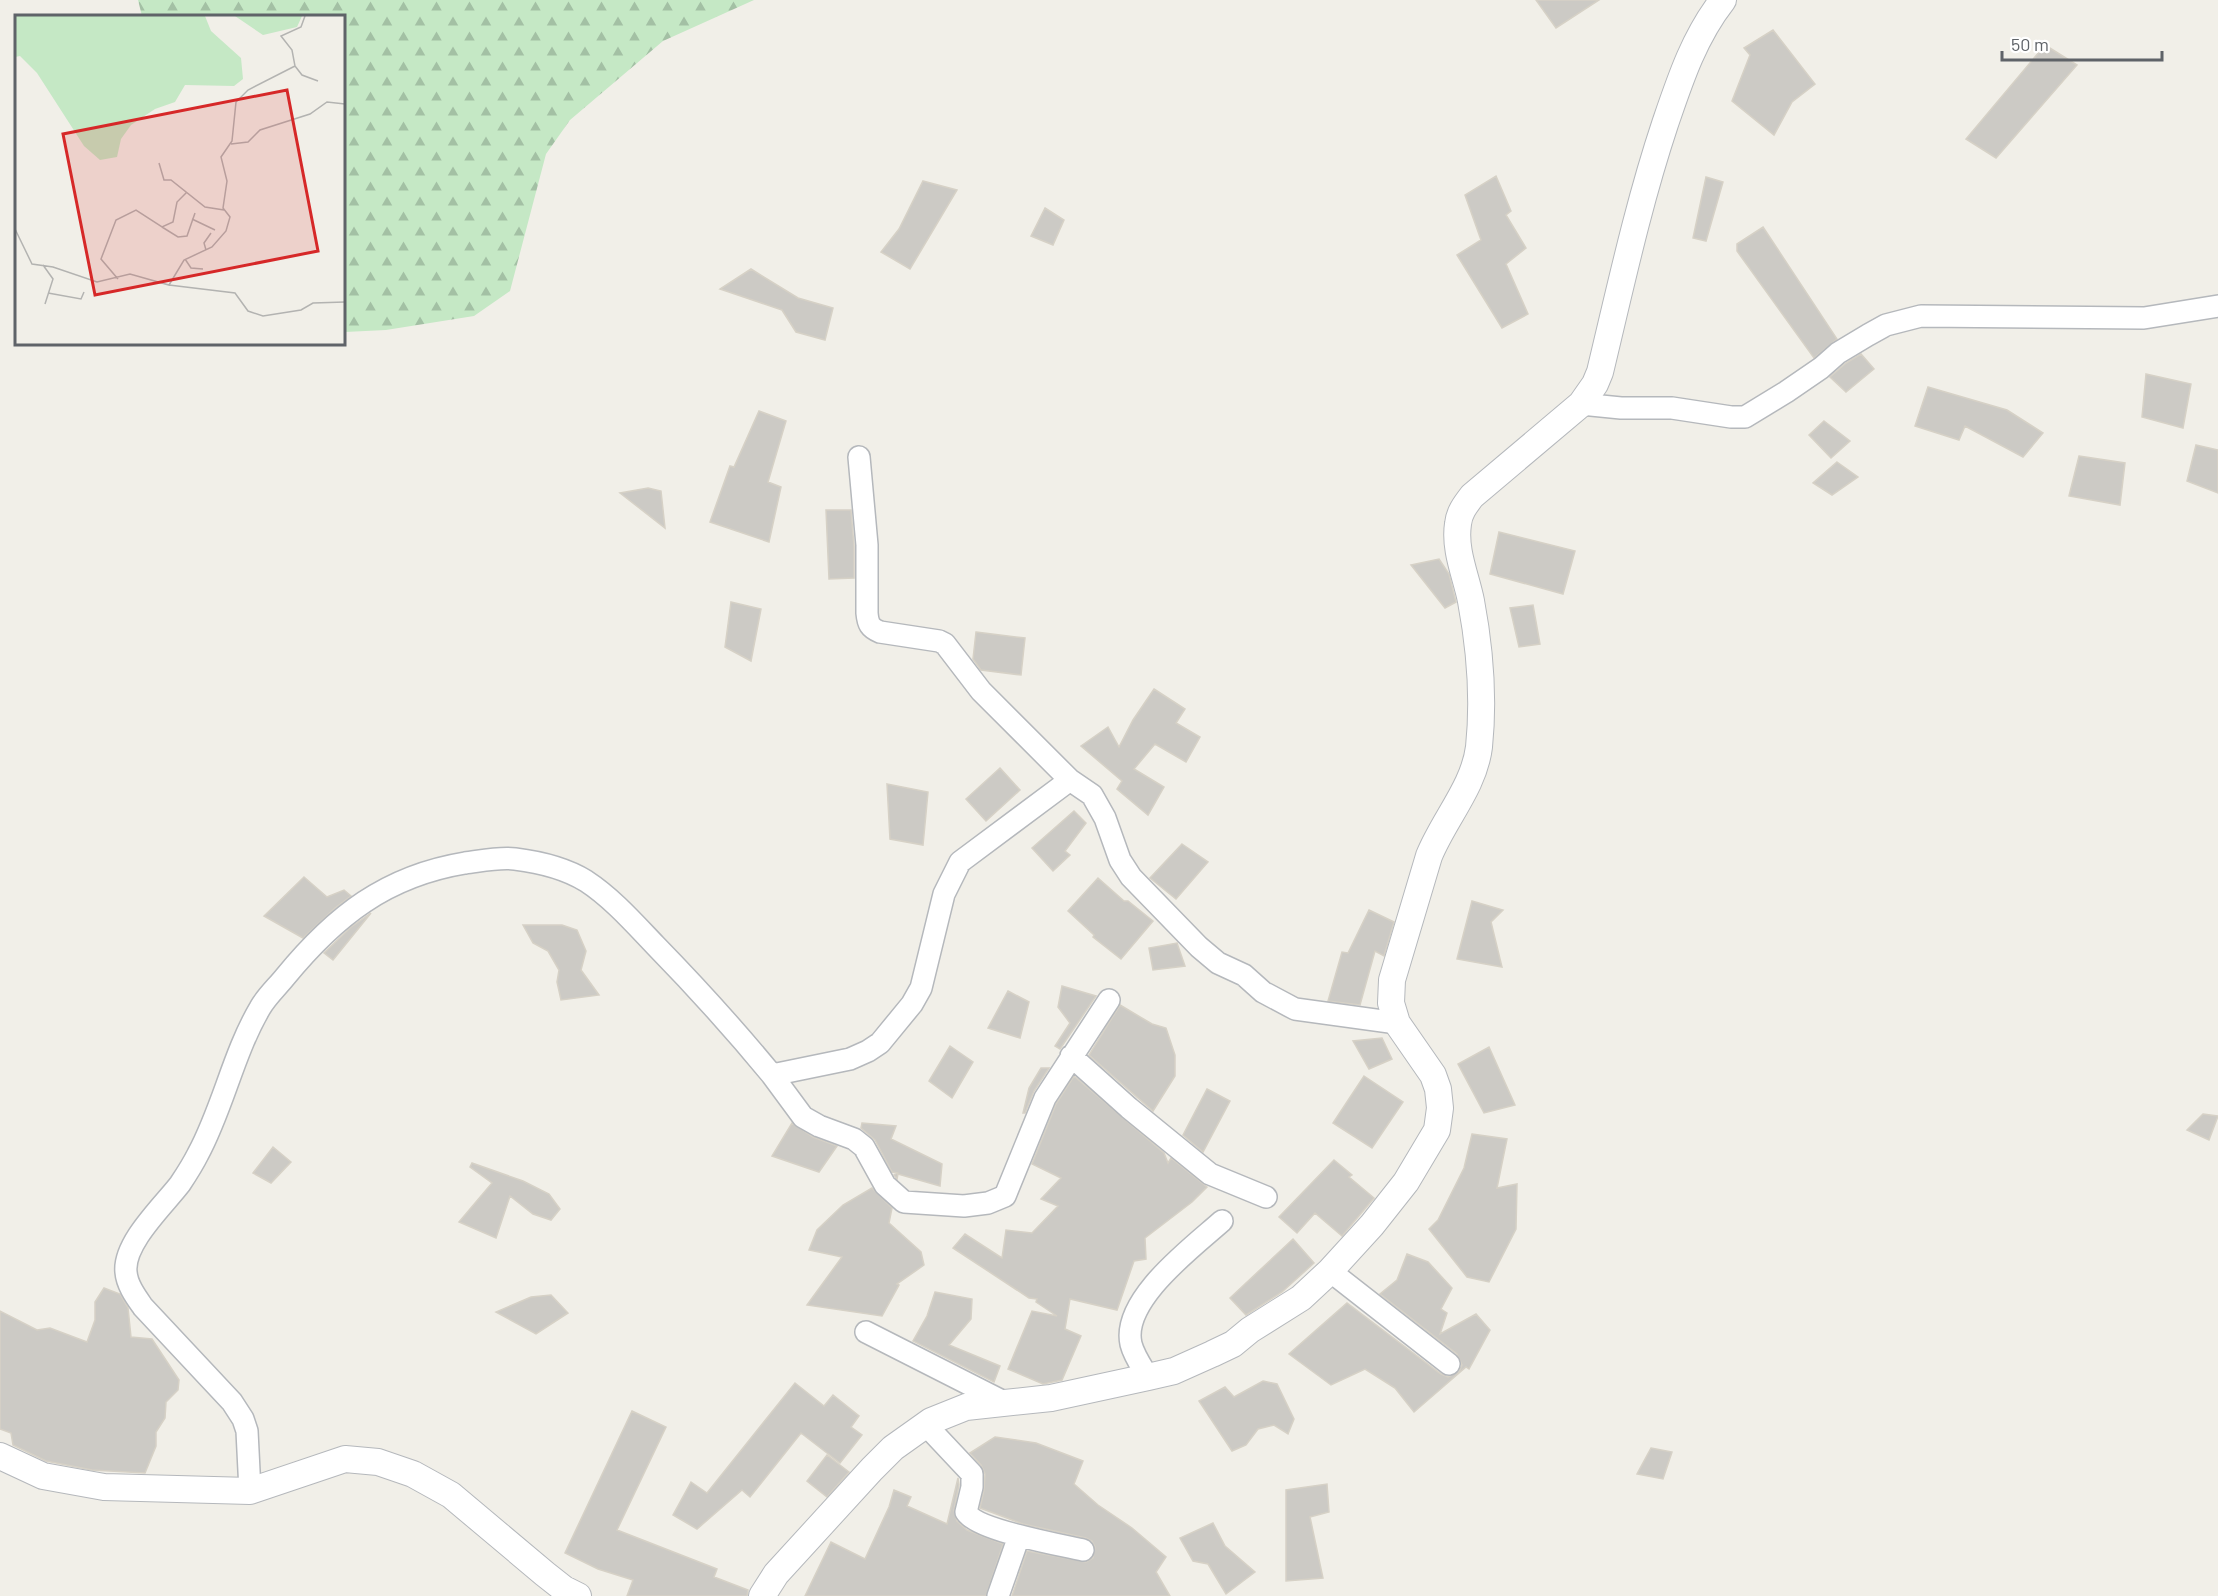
<svg xmlns="http://www.w3.org/2000/svg" width="2218" height="1596" font-family="Barlow,sans-serif">
  <defs>
    <pattern id="forest-firs" width="22" height="20" patternUnits="userSpaceOnUse" patternTransform="scale(1.5)"><rect width="22" height="20" fill="#c5e8c5"/><path d="M5 1l3.5 6h-7zM16 11l3.5 6h-7z" fill="#a3c0a4"/></pattern>
  </defs>
  <rect width="100%" height="100%" fill="#f1efe8"/>
  <!-- forest -->
  <path fill="url(#forest-firs)" d="M138 0H754L663 41 570 120 546 154 510 291 474 316 386 330 345 332 344 16H142Z"/>
  <!-- building -->
  <path fill="#cccac5" stroke="#d6d1c6" stroke-width="1.5" d="M1536 0H1599L1556 28Z
    M1773 30 1815 84 1792 102 1774 135 1732 101 1750 55 1744 48Z
    M2045 45 2077 65 1996 158 1966 139Z
    M1496 176 1511 211 1506 215 1526 248 1506 264 1528 314 1502 328 1457 255 1481 240 1465 195Z
    M1706 177 1723 182 1706 241 1693 238Z
    M923 181 957 190 910 269 881 252 899 229Z
    M1045 208 1064 220 1053 245 1031 236Z
    M1763 227 1837 339 1814 358 1737 251V244Z
    M751 269 798 298 833 308 825 340 796 332 782 310 720 289Z
    M1861 354 1874 369 1846 392 1830 377 1846 363Z
    M2146 374 2191 384 2183 428 2142 417Z
    M1928 387 2007 410 2043 433 2023 457 1965 426 1959 440 1915 426Z
    M759 411 786 421 768 482 781 487 769 542 710 522 730 466 734 467Z
    M1824 421 1850 441 1831 458 1809 435Z
    M2196 445 2218 450V493L2187 481Z
    M2079 456 2125 463 2120 505 2069 496Z
    M1837 462 1858 477 1832 495 1813 483Z
    M648 488 661 491 665 528 620 493Z
    M826 510H851L854 546V578L829 579Z
    M1499 532 1575 551 1563 594 1490 574Z
    M1439 559 1449 574 1456 602 1445 608 1411 565Z
    M731 602 761 609 751 661 725 647Z
    M1533 605 1540 644 1519 647 1510 608Z
    M976 632 1025 638 1021 675 981 670 973 659Z
    M1154 689 1185 709 1176 723 1200 737 1186 762 1155 744 1134 769 1164 787 1148 815 1117 789 1122 781 1081 746 1108 727 1119 747 1133 720Z
    M1000 768 1020 790 986 821 966 799Z
    M887 784 928 792 923 845 890 839Z
    M1074 811 1086 823 1065 851 1070 855 1053 871 1032 848Z
    M1182 844 1208 862 1176 899 1150 878Z
    M304 877 327 897 344 890 351 896 335 908 303 938 264 916Z
    M1098 878 1124 901H1128L1153 921 1121 959 1093 937 1094 935 1068 911Z
    M1472 901 1503 910 1491 922 1502 967 1457 959Z
    M1369 910 1394 922 1384 956 1375 951 1360 1005 1328 1001 1342 952 1348 953Z
    M371 913 333 960 324 953 351 927Z
    M523 925H562L577 930 586 951 581 970 599 995 561 1000 557 982 559 970 548 951 533 943Z
    M1177 943 1185 966 1153 970 1149 948Z
    M1062 986 1096 996 1060 1049 1055 1046 1070 1023 1058 1007Z
    M1008 991 1029 1002 1020 1038 988 1028Z
    M1120 1005 1152 1024 1166 1028 1175 1055V1076L1153 1111 1089 1055Z
    M1382 1038 1392 1059 1369 1069 1353 1041Z
    M950 1046 973 1062 952 1098 929 1081Z
    M1489 1047 1515 1105 1484 1113 1458 1064Z
    M1041 1068H1049L1034 1091 1025 1113H1023L1029 1088Z
    M1074 1076 1164 1153 1168 1163 1171 1158 1207 1187 1192 1202 1145 1238 1146 1259 1134 1261 1117 1310 1070 1299 1065 1329 1081 1336 1062 1380 1043 1384 1008 1369 1032 1311 1057 1316 1036 1302 1037 1299 1029 1298 953 1248 965 1234 1002 1258 1006 1230 1032 1233 1058 1206 1041 1199 1061 1178 1032 1164 1056 1104Z
    M1364 1076 1403 1102 1372 1148 1333 1123Z
    M1207 1089 1230 1101 1203 1152 1183 1135Z
    M2203 1114 2218 1116 2209 1140 2187 1130Z
    M792 1123 813 1137 837 1146 819 1172 772 1156Z
    M862 1123 896 1126 891 1139 942 1164 940 1186 898 1174 897 1179 894 1175 897 1173 892 1172 875 1140 861 1128Z
    M1472 1134 1507 1139 1497 1188 1517 1184 1516 1229 1489 1282 1467 1277 1429 1229 1438 1220 1464 1168Z
    M273 1147 291 1162 271 1183 253 1173Z
    M1334 1160 1352 1175 1349 1177 1374 1198 1342 1236 1315 1213 1297 1233 1279 1217Z
    M472 1163 523 1181 549 1194 560 1209 551 1220 533 1214 510 1196 496 1238 459 1222 492 1183 470 1167Z
    M872 1188 892 1208 889 1223 921 1252 924 1265 897 1284 899 1285 882 1316 807 1305 842 1257 809 1250 817 1230 843 1205Z
    M1293 1239 1314 1263 1282 1292 1246 1315 1230 1298Z
    M1407 1254 1428 1262 1452 1288 1441 1309 1447 1313 1440 1334 1476 1314 1490 1330 1469 1369 1466 1367 1414 1412 1395 1388 1365 1369 1331 1385 1289 1354 1347 1303 1441 1374 1448 1377 1459 1372 1462 1365 1457 1354 1380 1294 1397 1280Z
    M104 1288 120 1294 128 1308 131 1337 152 1339 179 1380 178 1390 166 1402 165 1418 156 1432V1446L145 1473 92 1470 46 1461 13 1445 11 1433 0 1429V1311L37 1330 50 1328 87 1342 95 1320V1302Z
    M935 1292 972 1299 971 1319 949 1345 1000 1366 994 1382 913 1341 927 1316Z
    M551 1295 568 1313 536 1334 496 1312 531 1297Z
    M1263 1381 1277 1384 1294 1419 1288 1434 1274 1425 1258 1429 1246 1445 1232 1451 1199 1401 1225 1387 1234 1397Z
    M795 1383 824 1406 833 1395 859 1416 851 1427 862 1435 840 1463 801 1433 750 1497 742 1490 697 1529 673 1515 691 1482 707 1493Z
    M632 1411 666 1427 617 1530 717 1569 714 1577 748 1590 747 1596H627L633 1580 598 1569 565 1553Z
    M995 1437 1036 1443 1083 1461 1074 1484 1098 1505 1132 1528 1166 1557 1156 1572 1170 1596H1012L1027 1551 1086 1562 1093 1558 1095 1547 1092 1541 1086 1538 1023 1524 980 1508 984 1490 985 1474 981 1465 970 1453Z
    M1651 1448 1672 1452 1663 1479 1637 1474Z
    M827 1455 849 1472 827 1497 807 1481Z
    M958 1478 959 1485 954 1510 957 1521 967 1530 1003 1544 986 1596H805L831 1542 865 1559 889 1507 894 1490 911 1497 907 1506 947 1524Z
    M1327 1484 1329 1512 1310 1517 1323 1578 1286 1581V1490Z
    M1213 1523 1225 1546 1255 1572 1226 1594 1208 1564 1193 1561 1180 1538Z"/>
  <g fill="none" stroke-linecap="round" stroke-linejoin="round">
    <!-- minor casing -->
    <g stroke="#b5b8bc" stroke-width="24">
      <path id="minor" d="M1581 404 1621 408H1672L1731 417H1745L1786 392 1821 368 1838 353 1868 335 1886 325 1921 316 2144 318 2218 306
        M859 457 867 545V613C868 624 870 628 880 632L939 641 945 644 981 691 1070 780 1092 795 1105 818 1120 860 1131 877 1199 947 1218 963 1244 975 1263 992 1295 1009 1397 1023
        M1071 1056 1129 1108 1210 1174 1266 1197
        M772 1075 803 1117 819 1126 854 1139 864 1147 885 1185 904 1202 964 1206 988 1203 1005 1196 1045 1098 1109 1000
        M1330 1271 1449 1364
        M866 1332 1004 1402
        M1148 1377C1142 1367 1134 1356 1131 1344 1121 1300 1193 1247 1222 1221
        M925 1424 972 1474V1487L966 1512C976 1530 1061 1545 1083 1550
        M250 1491 247 1431 243 1419 232 1402 143 1307C136 1297 127 1285 126 1272 123 1243 164 1205 180 1184 186 1175 193 1164 198 1154 223 1108 233 1054 260 1008 266 997 277 987 285 977 335 916 386 876 465 863 481 861 499 857 515 859 539 862 565 868 586 881 612 898 634 923 655 945 696 987 735 1030 772 1075L850 1059 868 1051 880 1043 912 1004 921 988 944 894 960 862 1070 780
        M998 1596 1019 1536"/>
    </g>
    <!-- tertiary casing -->
    <g stroke="#b5b8bc" stroke-width="28">
      <path id="tertiary" d="M0 1456 43 1476 104 1487 250 1491 345 1459 378 1462 413 1474 451 1495 545 1574 564 1589 578 1596
        M762 1596 776 1574 872 1469 893 1448 931 1421 966 1407 1051 1398 1148 1377 1174 1371 1212 1354 1233 1344 1250 1330 1301 1298 1330 1271 1372 1225 1406 1182 1437 1130 1440 1108 1438 1089 1433 1075 1397 1023 1391 1003 1392 980 1429 856C1444 819 1474 787 1479 747 1484 699 1480 649 1471 601 1466 576 1454 550 1458 524 1459 513 1465 505 1472 496L1581 404 1595 384 1600 372C1620 289 1638 205 1665 124 1680 80 1694 37 1723 0"/>
    </g>
    <!-- minor -->
    <use href="#minor" stroke="#fff" stroke-width="21"/>
    <!-- tertiary -->
    <use href="#tertiary" stroke="#fff" stroke-width="26"/>
  </g>
  <!-- overview -->
  <g transform="translate(15 15)">
    <rect width="330" height="330" fill="#f1efe8"/>
    <path d="M0 1H190L196 16 226 43 228 64 219 71 170 70 160 87 140 94 116 110 106 124 102 142 85 145 69 131 22 58 5 41 0 42ZM220 1H287L282 12 248 20Z" fill="#c5e8c5"/>
    <path fill="none" stroke="#b3b3b1" stroke-width="1.5" d="M280 51 287 60 303 66M216 129 233 127 245 115 295 99 312 87 330 89M144 148 149 165H156L190 192 209 195M177 204 200 215M147 212 163 222 172 221 180 198M0 214 17 249 38 252 82 267 115 259 154 270 169 245 197 232 211 216 215 202 208 193 212 166 206 142 217 126 221 87 233 75 280 51 277 35 266 21 286 12 290 1M191 235 189 228 196 218M170 244 176 253 188 254M28 250 38 264 30 289M103 264 86 244 101 205 121 195 147 212 158 207 162 187 172 177M154 270 220 278 233 296 248 301 286 295 298 288 330 287M33 278 66 284 69 277"/>
    <path fill="#d62828" fill-opacity="0.15" stroke="#d62828" stroke-width="3" d="M272 75 303 236 80 280 48 119Z"/>
    <rect width="330" height="330" fill="none" stroke="#5f6368" stroke-width="3"/>
  </g>
  <!-- scale -->
  <path d="M2002 51v9h160v-9" fill="none" stroke="#5f6368" stroke-width="3"/>
  <text x="2011" y="51" font-size="18" fill="#5f6368" stroke="#ffffff" stroke-width="4.5" paint-order="stroke">50 m</text>
</svg>
